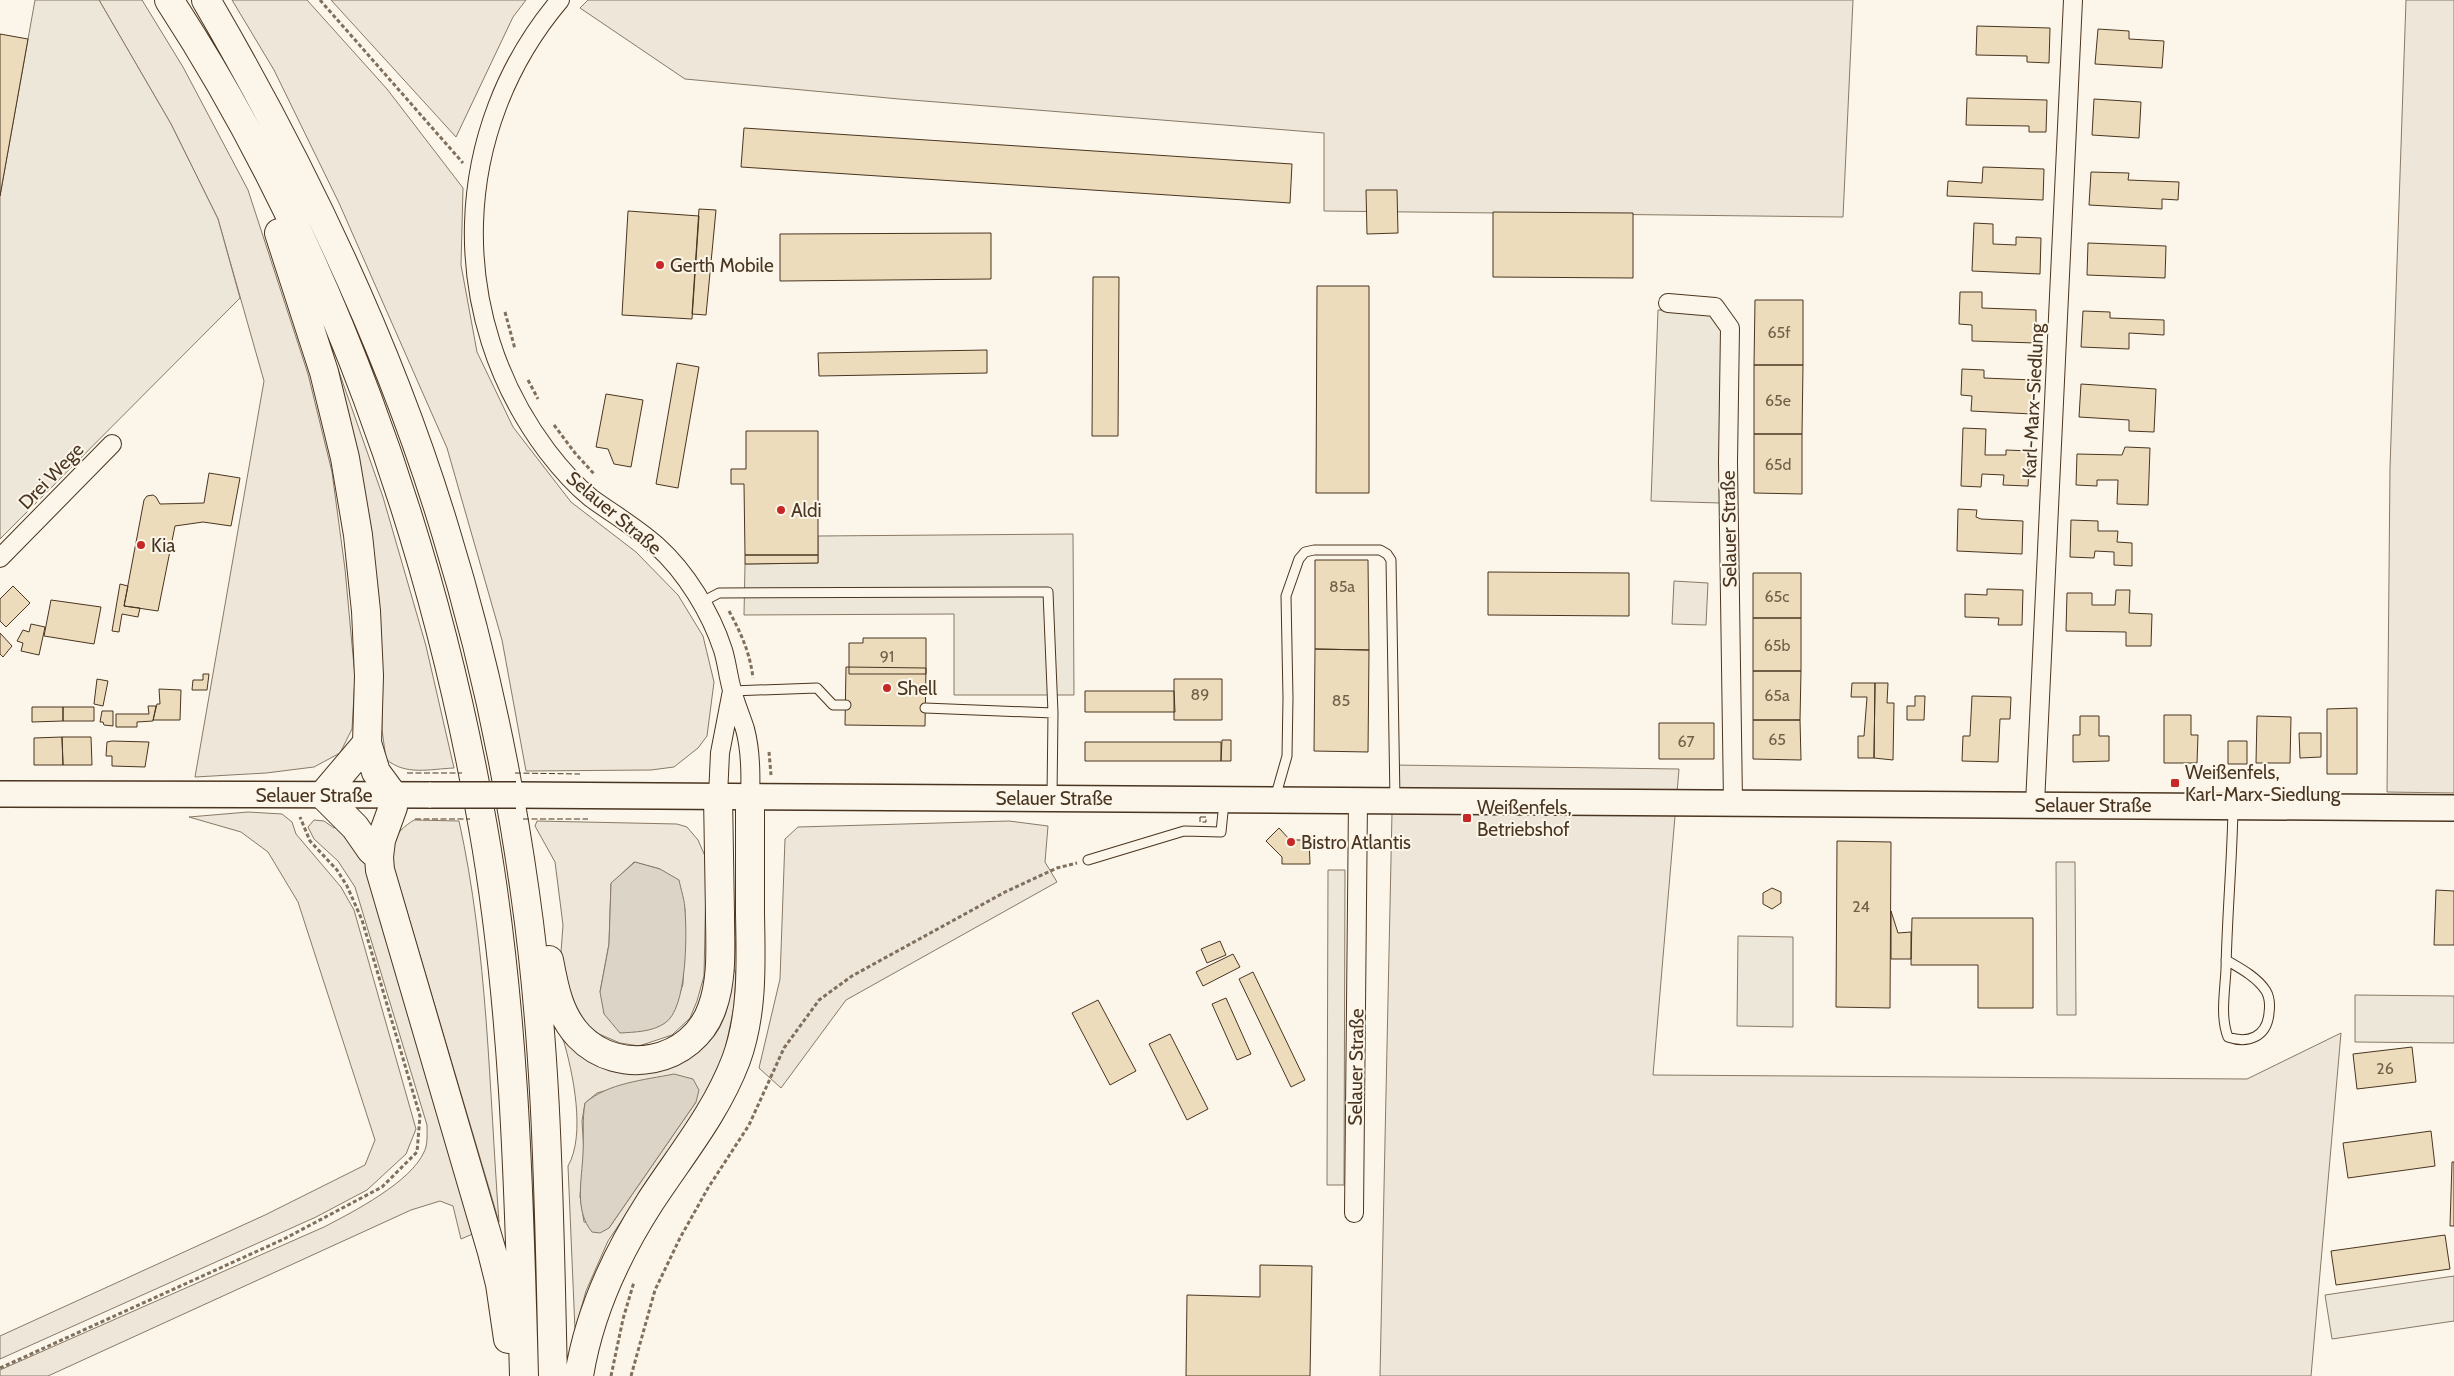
<svg xmlns="http://www.w3.org/2000/svg" width="2454" height="1376" font-family="Cabin,sans-serif">
  <rect width="100%" height="100%" fill="#fbf6e9"/>
  <!-- green -->
  <path fill="#ede6d9" stroke="#887966" fill-rule="evenodd" d="M99 0H142L183 67 248 190 308 374 332 472 345 569 355 677 352 729 340 753 314 767 266 773 195 777 264 381 218 219 171 124Z
    M232 0H307L387 89 463 188 461 265 477 352 513 427 571 502 636 552 678 595 703 636 714 682 707 736 698 748 674 767 651 770 526 771 502 640 447 448 339 203 274 70Z
    M331 0H526L513 17 456 137Z
    M588 0H1853L1843 217 1324 211V133L899 99 685 79 580 8Z
    M2406 0H2454V793L2387 792 2390 468Z
    M337 366 383 497 426 646 454 768C430 769 405 776 386 759L382 730 381 657 364 497 350 419Z
    M1674 581 1708 583 1706 625 1672 624Z
    M1393 765 1679 769 1653 1075 2247 1079 2341 1033 2311 1376H1380Z
    M248 812 282 814 292 822 296 834 341 887 354 910 416 1129 406 1154 367 1190 316 1217 0 1359V1336L265 1215 365 1165 375 1140 298 902 268 852 241 832 189 817Z
    M314 820 324 821 334 828 341 824 367 863 475 1233 461 1239 453 1206 440 1201 411 1210 48 1376H0V1370L324 1227C353 1212 411 1182 424 1152 428 1145 427 1133 427 1125L355 887 338 861 314 839 308 827Z
    M414 820 459 821C488 952 489 1089 499 1222L393 864C392 840 394 833 414 820Z
    M537 821 677 824 687 827 698 840 705 856 706 880 704 976 697 1001 690 1018 672 1035 639 1046 620 1043 599 1034 579 1018 572 1000 561 952 563 925 555 862 535 826ZM634 862 660 869 685 909 683 984 675 1008 600 992 609 944 611 884Z
    M1009 821 1048 826 1045 862 1057 882 846 1000 781 1088 759 1068 780 979 785 839 798 827Z
    M733 967 736 974 734 1007 724 1055 700 1104 608 1241 586 1291 575 1330 568 1166C586 1135 573 1072 563 1039 602 1084 676 1084 714 1036 729 1016 731 990 733 967ZM636 1082 696 1102 609 1228 584 1222 580 1196 584 1152 582 1121 585 1103 597 1093Z"/>
  <!-- parking -->
  <path fill="#ede7d9" stroke="#887966" d="M35 0H99L171 124 218 219 240 298 0 539V196Z
    M1658 310 1715 312 1725 331 1720 503 1651 501Z
    M1073 534 1074 695H954V614L744 615 745 564 818 563V536Z
    M2056 862H2075L2076 1015H2057Z
    M1328 870H1345L1344 1185H1327Z
    M1738 936 1793 937V1027L1737 1026Z
    M2355 995 2454 996V1043L2355 1042Z
    M2454 1276V1321L2332 1339 2325 1295Z"/>
  <!-- water -->
  <path fill="#dcd4c6" stroke="#887966" d="M635 862 660 869 679 880C681 890 685 901 685 911 687 935 687 1009 665 1023 652 1032 635 1032 620 1033L604 1014 600 992 609 944 611 883Z
    M674 1074 693 1079 699 1090 696 1102 609 1228 600 1233 592 1232C574 1210 582 1180 583 1153 584 1136 582 1120 585 1103 608 1083 644 1080 674 1074Z"/>
  <!-- building -->
  <path fill="#ecdcbc" stroke="#4a3520" d="M1977 26 2050 28 2049 63 2027 62V56L1976 55Z
    M2098 29 2129 31V39L2164 41 2162 68 2095 64Z
    M0 34 28 39 0 196Z
    M1967 98 2047 100 2046 132H2029V126L1966 125Z
    M2094 99 2141 102 2139 138 2092 135Z
    M744 128 1292 164 1290 203 741 167Z
    M1983 167 2044 169 2043 200 1947 196 1948 181 1982 183Z
    M2091 172 2129 173 2128 180 2179 182 2178 200 2162 199V209L2089 205Z
    M1366 190H1397L1398 233 1367 234Z
    M699 209 716 210 706 315 692 314Z
    M628 211 699 216 692 319 622 315Z
    M1493 212 1633 213V278L1493 277Z
    M1974 223 1993 224V244L2016 245V237L2041 238 2040 274 1972 271Z
    M991 233V279L780 281V234Z
    M2088 243 2166 246 2165 278 2087 275Z
    M1093 277H1119L1118 436H1092Z
    M1317 286H1369V493H1316Z
    M1960 292H1982V308L2036 310V343L1972 341V325L1959 324Z
    M1755 300H1803V365H1754Z
    M2083 311 2110 312V318L2164 320V335L2129 333V349L2081 347Z
    M987 350V373L819 376 818 353Z
    M677 363 699 367 678 488 656 484Z
    M1754 365H1803L1802 434H1754Z
    M1962 369 1984 370V378L2033 380 2032 414 1971 411 1972 396 1961 395Z
    M2081 384 2156 389 2154 432 2129 431V420L2079 417Z
    M606 394 643 400 631 467 614 464 608 449 596 447Z
    M1963 428 1986 429 1985 455H2006V450L2030 451 2028 486 2003 485 2004 475 1982 474 1981 487 1961 486Z
    M746 431H818V555H745L744 484H731V469H746Z
    M1754 434H1802V494L1754 493Z
    M2125 447 2150 448 2148 505 2117 504 2118 480H2097V486L2076 485 2077 454 2122 455Z
    M209 473 240 478 231 526 203 522 175 526 158 611 124 606 144 500 147 496 153 495 156 497 160 504 204 503Z
    M1958 509 1977 510 1976 517 1981 519 2023 521 2022 554 1957 551Z
    M2071 520 2098 521V531H2118L2117 542 2132 543V566L2114 565V552L2095 551 2094 558 2070 557Z
    M745 555H818V563L745 564Z
    M1315 560H1368L1369 650 1315 649Z
    M1488 572 1629 573V616L1488 615Z
    M1753 573H1801V618H1753Z
    M120 584 128 586 124 606 140 608 138 617 122 614 119 632 112 631Z
    M13 586 30 603 6 627 0 621V599Z
    M1987 589 2023 590 2022 625H1998L1999 618 1965 617V594L1987 595Z
    M2116 590H2130L2129 613 2152 614 2151 646H2126V632L2066 631 2067 593H2092V605H2115Z
    M51 600 101 607 94 644 44 636Z
    M1753 618H1801V671H1753Z
    M31 624 45 627 39 655 21 651 23 643 17 641 23 630 29 632Z
    M0 633 12 646 3 657 0 654Z
    M863 638H926V674H849V643H863Z
    M1315 649 1369 650 1368 752 1314 751Z
    M846 667 926 668 925 726 845 725Z
    M1753 671H1801L1800 720H1753Z
    M203 674H209L207 690H192L193 680H203Z
    M97 679 108 681 103 706 94 704Z
    M1174 679H1222V720H1174Z
    M1852 683H1875L1874 758H1858V736H1864L1867 697H1851Z
    M1875 683H1888L1887 703H1894L1893 760 1874 758Z
    M159 689 181 690 180 720H153L157 704H160Z
    M1085 691H1174L1175 712H1085Z
    M1915 696H1925L1924 720H1907V706H1915Z
    M1972 696 2011 697 2010 719H2000L1998 762 1962 761 1963 736H1970Z
    M148 706H156L153 721 137 722V727H116V714H149Z
    M32 707H63V721L32 722Z
    M63 707H94V721H63Z
    M2357 708V774H2327V709Z
    M102 711H113V726L104 725 103 722H100Z
    M2164 715H2191V735H2198L2197 763H2164Z
    M2080 716H2099V736H2109V761L2073 762V735H2080Z
    M2257 716 2291 717 2290 763H2256Z
    M1753 720H1800L1801 760 1753 759Z
    M1659 723H1714V759H1659Z
    M2299 733H2321V757L2300 758Z
    M62 737H91L92 765H63Z
    M62 737 63 765H34V738Z
    M1222 740H1231V761H1221Z
    M112 741 149 742 145 767 112 766V756H106L107 742Z
    M2228 741H2247V764H2228Z
    M1085 742H1221V761H1085Z
    M1279 828 1290 840H1309L1310 864H1282V857L1266 841Z
    M1837 841 1891 842 1890 1008 1836 1007Z
    M1772 888 1781 892V903L1772 909 1763 904V893Z
    M2436 890 2454 891V945H2434Z
    M1891 911 1898 933 1911 932V959H1891Z
    M1912 918H2033V1008H1978V965H1911Z
    M1220 941 1226 955 1207 963 1201 949Z
    M1233 954 1240 967 1203 986 1196 972Z
    M1253 972 1305 1080 1291 1087 1239 979Z
    M1226 998 1251 1054 1237 1060 1212 1004Z
    M1098 1000 1136 1071 1110 1085 1072 1013Z
    M1170 1034 1208 1109 1187 1120 1149 1044Z
    M2412 1047 2416 1082 2357 1089 2353 1054Z
    M2431 1131 2435 1166 2348 1178 2343 1143Z
    M2452 1162H2454V1226H2450Z
    M2445 1235 2450 1269 2336 1285 2331 1251Z
    M1260 1265 1312 1266 1310 1376H1186L1187 1295 1260 1297Z"/>
  <g fill="none" stroke-linecap="round" stroke-linejoin="round">
    <!-- service casing -->
    <g stroke="#4a3520" stroke-width="11">
      <path id="service" d="M700 603 719 593 1048 592 1053 713
        M732 691 817 688 833 705H846
        M925 708 1053 713 1052 797
        M1275 798 1287 756 1288 698 1286 596 1299 559 1305 552 1314 550H1380L1387 554 1391 560 1395 800
        M1088 860 1184 831 1221 832 1224 802
        M2226 960C2240 968 2257 977 2266 991 2270 998 2270 1006 2269 1013 2267 1037 2248 1044 2228 1037 2220 1017 2225 991 2226 969 2227 916 2232 862 2233 809"/>
    </g>
    <!-- minor casing -->
    <g stroke="#4a3520" stroke-width="20">
      <path id="minor" d="M560 0C450 130 445 315 547 451 560 468 575 485 591 498 613 514 637 528 657 546 686 572 711 613 723 650 727 663 728 676 732 690 735 703 741 716 745 729 751 751 751 774 750 796
        M1668 303 1715 307 1730 328 1728 462 1733 802
        M0 558 112 444
        M718 796 720 753 732 691
        M2035 804 2073 0
        M1354 1213 1358 800"/>
    </g>
    <!-- secondary casing -->
    <g stroke="#4a3520" stroke-width="28">
      <path id="secondary" d="M0 794 431 795
        M516 795 2454 808"/>
    </g>
    <!-- trunk casing -->
    <g stroke="#4a3520" stroke-width="30">
      <path id="trunk" d="M169 0C329 245 433 540 483 827 515 1008 519 1193 524 1376
        M206 0C304 168 390 346 446 533 482 650 508 772 525 893 548 1053 549 1214 553 1376
        M279 233 324 372 345 458 358 535 366 611 369 676 367 743 376 772 393 795V807L381 840 379 857 380 870 492 1252 500 1284 508 1339
        M367 743 323 795 355 827 371 850 379 857
        M549 960C554 987 559 1015 579 1036 619 1078 693 1063 712 1008 723 978 720 945 720 914 719 875 719 835 718 796
        M579 1376C589 1313 616 1255 650 1202 680 1156 716 1113 736 1060 753 1014 751 963 750 914 750 875 750 836 750 796"/>
    </g>
    <!-- path -->
    <path stroke="#7f6f5c" stroke-width="3" stroke-dasharray="4 2.5" stroke-linecap="butt" d="M320 0 463 163
      M505 312 515 349
      M528 380 538 399
      M554 425 575 453 595 475
      M729 611C741 633 750 653 753 678
      M769 752 771 775
      M0 1368 284 1239 382 1187 417 1152 420 1116 362 920 347 886 337 870 310 841 300 817
      M611 1376 623 1319 634 1282
      M631 1376 655 1290 680 1238 708 1188 749 1125 784 1048 819 1000 852 976 1005 892 1057 868 1077 863"/>
    <!-- service -->
    <use href="#service" stroke="#fbf6e9" stroke-width="9"/>
    <!-- minor -->
    <use href="#minor" stroke="#fbf6e9" stroke-width="18"/>
    <!-- secondary -->
    <use href="#secondary" stroke="#fbf6e9" stroke-width="25"/>
    <!-- trunk -->
    <use href="#trunk" stroke="#fbf6e9" stroke-width="28"/>
    <!-- secondary-bridge casing -->
    <g stroke="#4a3520" stroke-width="28" stroke-linecap="butt">
      <path id="secondary-bridge" d="M431 795H516"/>
    </g>
    <!-- secondary-bridge -->
    <use href="#secondary-bridge" stroke="#fbf6e9" stroke-width="25"/>
    <!-- fence -->
    <path stroke="#4a3520" stroke-width="1" stroke-dasharray="6 2.5" stroke-linecap="butt" d="M407 773H462
      M515 773 580 774
      M1200 817H1206V822H1200Z
      M415 819H470
      M523 819H588"/>
  </g>
  <!-- markers -->
  <g fill="#c62828" stroke="#fbf6e9" stroke-width="2">
    <circle cx="660" cy="265" r="5"/>
    <circle cx="781" cy="510" r="5"/>
    <circle cx="141" cy="545" r="5"/>
    <circle cx="887" cy="688" r="5"/>
    <rect x="2170" y="778" width="10" height="10" rx="2.5"/>
    <rect x="1462" y="813" width="10" height="10" rx="2.5"/>
    <circle cx="1291" cy="842" r="5"/>
  </g>
  <g text-anchor="middle" dominant-baseline="central" stroke-width="4" stroke-linejoin="round" paint-order="stroke">
    <!-- number labels -->
    <g font-size="16" fill="#725f47">
      <text x="1779" y="332">65f</text>
      <text x="1778" y="400">65e</text>
      <text x="1778" y="464">65d</text>
      <text x="1342" y="586">85a</text>
      <text x="1777" y="596">65c</text>
      <text x="1777" y="645">65b</text>
      <text x="887" y="656">91</text>
      <text x="1200" y="694">89</text>
      <text x="1777" y="695">65a</text>
      <text x="1341" y="700">85</text>
      <text x="1777" y="739">65</text>
      <text x="1686" y="741">67</text>
      <text x="1861" y="906">24</text>
      <text x="2385" y="1068">26</text>
    </g>
    <!-- poi labels -->
    <g font-size="19" fill="#4a3520" stroke="#fbf6e9" text-anchor="start">
      <text x="670" y="265">Gerth Mobile</text>
      <text x="791" y="510">Aldi</text>
      <text x="151" y="545">Kia</text>
      <text x="897" y="688">Shell</text>
      <text x="2185" y="772">Weißenfels,<tspan x="2185" dy="22">Karl-Marx-Siedlung</tspan></text>
      <text x="1477" y="807">Weißenfels,<tspan x="1477" dy="22">Betriebshof</tspan></text>
      <text x="1301" y="842">Bistro Atlantis</text>
    </g>
    <!-- street labels -->
    <g font-size="19" fill="#4a3520" stroke="#fbf6e9">
      <text transform="translate(2033 401) rotate(-87)">Karl-Marx-Siedlung</text>
      <text transform="translate(51 476) rotate(-46)">Drei Wege</text>
      <text transform="translate(614 513) rotate(40)">Selauer Straße</text>
      <text transform="translate(1729 529) rotate(-91)">Selauer Straße</text>
      <text x="314" y="795">Selauer Straße</text>
      <text x="1054" y="798">Selauer Straße</text>
      <text x="2093" y="805">Selauer Straße</text>
      <text transform="translate(1356 1067) rotate(-89)">Selauer Straße</text>
    </g>
  </g>
</svg>
